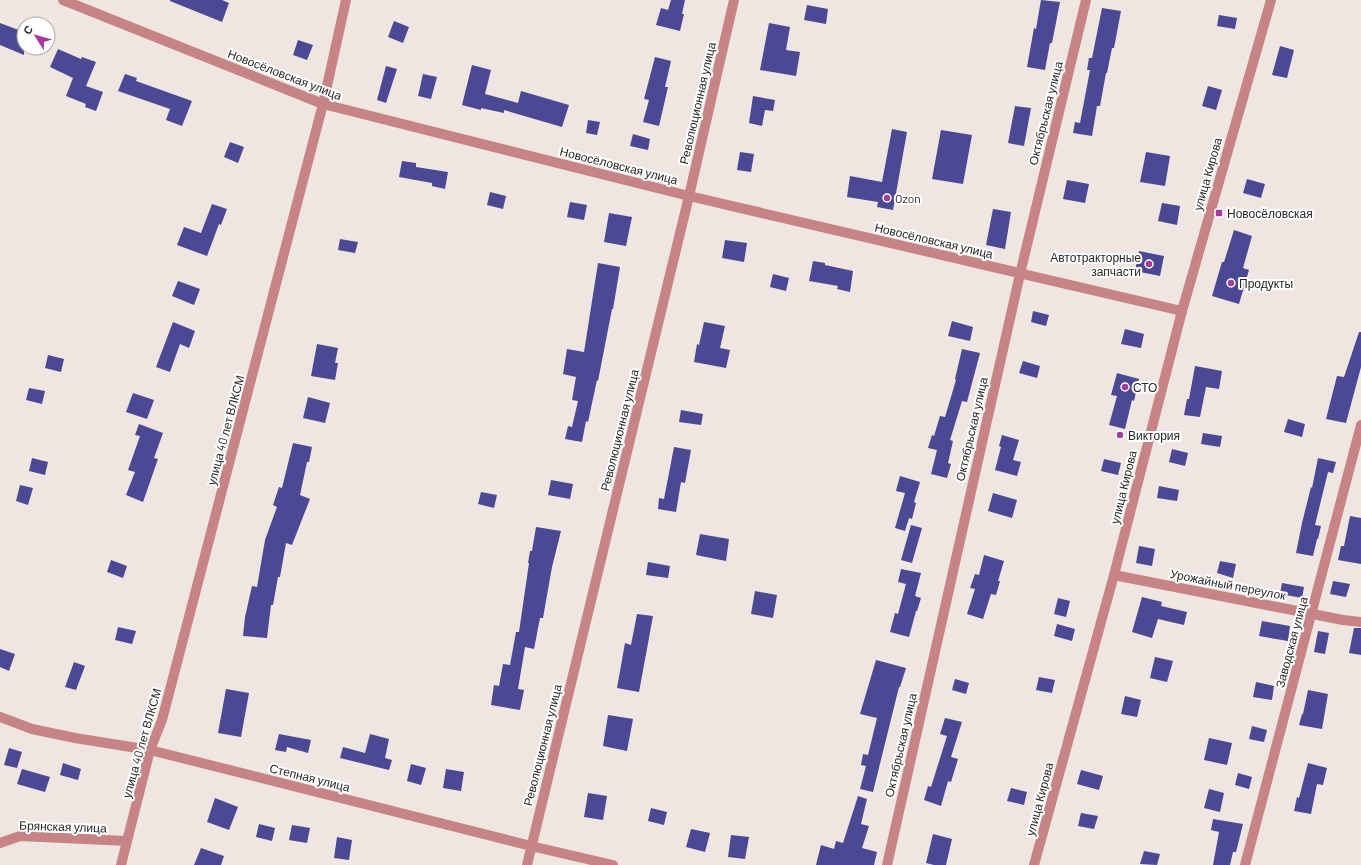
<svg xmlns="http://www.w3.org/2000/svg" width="1361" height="865" font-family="Barlow,sans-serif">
  <rect width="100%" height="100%" fill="#efe6e1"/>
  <!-- building -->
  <path fill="#4b4894" d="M170 0H222L229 3 222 22 170 1Z
    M671 0H685L682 14H684L680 31 656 25 661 8 668 10Z
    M1041 0 1060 2 1052 43H1050L1045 70 1027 67 1034 28 1036 29Z
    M807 5 828 9 826 24 804 20Z
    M1102 8 1121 11 1114 48H1112L1107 73H1106L1100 106H1097L1092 136 1073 133 1075 122 1080 123 1090 70H1087L1089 58H1092Z
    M1219 15 1237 18 1235 29 1217 26Z
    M394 21 409 27 403 43 388 37Z
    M0 23 24 32V55L0 45Z
    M769 23 790 27 786 50 800 52 796 76 760 70Z
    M298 40 313 45 307 60 293 55Z
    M1280 46 1294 50 1287 78 1272 75Z
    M58 49 81 59 82 57 96 62 86 86 103 92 96 111 85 107 86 104 66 96 73 78 50 67Z
    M655 57 671 61 665 87H668L659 126 643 122 649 100 644 99Z
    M472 65 491 70 485 94 518 103 521 91 569 105 562 127 504 110V113L481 108V110L462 105Z
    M386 66 397 69 386 103 377 100Z
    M125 74 137 78 136 81 192 101 182 126 166 120 170 109 118 91Z
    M423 74 437 77 431 99 418 96Z
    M1208 86 1222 90 1216 110 1202 106Z
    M753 96 775 100 773 111 765 110 762 126 749 123Z
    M1015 106 1031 108 1024 146 1008 143Z
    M588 120 600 122 597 135 586 133Z
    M892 129 907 132 893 210 877 207 878 202 847 197 850 176 882 182Z
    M941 130 972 135 963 184 932 179Z
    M633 134 650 139 648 150 630 146Z
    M230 142 244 147 238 163 224 157Z
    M740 152 754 154 751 172 737 170Z
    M1146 152 1170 156 1165 186 1140 182Z
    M402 161 416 163V167L448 172 445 189 432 186V183L399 177Z
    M1247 179 1265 184 1261 198 1243 193Z
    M1067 180 1089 184 1085 203 1063 199Z
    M490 192 506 196 503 209 487 205Z
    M570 202 587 205 584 220 567 217Z
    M1162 203 1180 206 1177 225 1158 221Z
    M212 204 227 209 221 225 219 224 207 256 177 245 184 227 201 233Z
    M993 209 1011 212 1005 249 986 245Z
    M609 213 632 217 626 246 604 242Z
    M1234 230 1252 236 1243 268 1249 270 1239 304 1212 296 1222 262H1224Z
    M340 239 358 242 355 253 338 250Z
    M725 240 747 243 744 262 722 258Z
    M1139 251 1164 256 1160 276 1135 271Z
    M813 261 825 263V265L853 271 850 292 837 289 838 286 809 281Z
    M598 263 620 267 613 309H612L598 381 597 380 588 422 586 421 582 442 565 439 568 426 572 427 578 401 572 400 576 377 563 374 567 349 584 352Z
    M773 274 789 278 786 291 770 287Z
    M178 281 200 289 194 305 172 296Z
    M1033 311 1049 315 1046 326 1031 322Z
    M952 321 973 327 970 341 948 336Z
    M173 322 195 331 189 348 180 344 170 372 156 367Z
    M704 322 725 326 720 348 730 350 726 368 694 362 697 344 699 345Z
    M1125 329 1144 334 1141 348 1121 344Z
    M1359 332H1361V367L1346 423 1326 419 1337 376 1344 377Z
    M317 344 338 348 335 363H338L335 380 311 376Z
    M962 349 980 353 967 402 962 401 950 440 953 441 948 463 951 464 947 478 931 474 937 450 928 448 932 435 934 436 940 416 945 417 956 380 955 379Z
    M48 355 64 359 61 372 45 368Z
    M1023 361 1040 366 1037 378 1019 373Z
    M1195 366 1222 371 1219 389 1206 387 1200 417 1184 415 1187 399H1189Z
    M1117 373 1139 379 1134 401 1132 400 1125 429 1109 425 1117 396 1111 395Z
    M29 388 45 391 42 404 26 400Z
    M133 393 154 400 147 419 126 412Z
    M308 397 330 403 325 423 303 418Z
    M681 410 703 414 701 425 679 422Z
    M1288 419 1305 424 1302 437 1284 432Z
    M139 424 163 433 154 458 158 459 143 502 126 495 135 472 128 470 140 436 135 435Z
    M1203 433 1222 436 1220 447 1201 444Z
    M1002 435 1019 440 1013 460 1021 462 1017 476 995 470 1001 447 999 446Z
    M293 443 312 447 309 462H307L300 495 310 499 292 545 286 543 280 577H278L273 605H271L267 638 243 636 245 617 252 586 257 587 265 540 277 507 273 505 279 487 282 488Z
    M674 447 691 450 685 483 681 482 676 512 658 509 659 498 664 499Z
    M1172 449 1188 453 1185 466 1169 462Z
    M32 458 48 462 45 475 29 471Z
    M1318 458 1336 462 1333 473 1328 472 1315 525 1321 526 1318 539H1317L1313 556 1296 553 1302 523 1311 487 1312 488Z
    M1104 459 1121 463 1118 475 1101 471Z
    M900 476 920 482 914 502 916 503 912 519 909 518 905 531 895 528 905 493 896 491Z
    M551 480 573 484 570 499 548 495Z
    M20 485 33 488 28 505 16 501Z
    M1159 486 1179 490 1177 501 1157 498Z
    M481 492 497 495 494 508 478 504Z
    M993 493 1017 500 1012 518 988 511Z
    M1350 516 1361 518V564L1338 560 1341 546H1344Z
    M911 525 922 528 912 563 901 560Z
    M536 527 561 531 552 567 543 618H540L534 649 525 647 518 689 524 690 520 710 491 705 494 685 499 686 503 664 510 665 516 632H519L529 563H528L530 551H532Z
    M700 534 729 539 726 561 696 555Z
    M1139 546 1155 549 1152 566 1136 563Z
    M984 555 1004 561 998 581H1000L996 595 991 594 983 619 967 614 975 589 970 588 975 574 979 575Z
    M111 560 127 566 123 578 107 572Z
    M1220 561 1236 564 1233 578 1217 573Z
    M648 562 670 566 668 578 646 575Z
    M901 569 921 573 915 596 921 598 917 611H916L909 637 890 632 895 613 898 614 906 584 898 582Z
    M1333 581 1350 584 1346 597 1330 594Z
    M1282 583 1304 587 1302 598 1280 594Z
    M755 591 777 595 773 618 751 614Z
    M1142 597 1162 602 1161 606 1187 612 1184 625 1158 619 1152 638 1132 632Z
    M1058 598 1070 601 1066 617 1054 614Z
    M637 614 653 616 639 692 617 688 625 643 631 645Z
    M1262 621 1290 626 1288 641 1259 636Z
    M1057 624 1075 629 1072 641 1054 636Z
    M118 627 136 631 132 644 115 640Z
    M1354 628H1361V655L1349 653Z
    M1318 631 1329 633 1325 654 1314 652Z
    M0 649 15 654 9 671 0 667Z
    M1155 657 1173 661 1167 682 1150 678Z
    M876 660 906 668 900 687H899L873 792 860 789 866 766 861 765 863 754 868 755 877 718 860 714Z
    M74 662 85 666 76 690 65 687Z
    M1039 677 1055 680 1052 693 1036 690Z
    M955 679 969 683 966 694 952 690Z
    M1256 682 1274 686 1272 700 1253 697Z
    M226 689 249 693 241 737 218 733Z
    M1308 690 1328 694 1322 729 1299 725 1302 714H1303Z
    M1125 696 1141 700 1137 717 1121 714Z
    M608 715 633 719 627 751 603 746Z
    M945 718 962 722 951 757 958 759 951 782 948 781 941 806 924 800 928 786 931 787 947 736 940 734Z
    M1252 726 1267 730 1264 742 1249 739Z
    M279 734 311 740 308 753 287 747 286 752 275 750Z
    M370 734 389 739 385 758 392 760 389 770 340 758 343 747 365 753Z
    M1209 738 1232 743 1227 765 1204 760Z
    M9 748 22 752 17 768 4 765Z
    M63 763 81 769 78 780 60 775Z
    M1308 763 1327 768 1323 785 1317 784 1311 814 1294 811 1297 797 1299 798Z
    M411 764 426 768 421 785 407 781Z
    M22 769 50 777 45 792 17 784Z
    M446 769 464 772 461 791 443 788Z
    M1081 770 1103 776 1099 790 1077 784Z
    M1238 773 1252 777 1249 789 1235 785Z
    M1011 788 1027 792 1024 805 1007 801Z
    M1209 789 1224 793 1220 812 1204 808Z
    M588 793 607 796 603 820 584 817Z
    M858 796 867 799 861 824 869 826 862 848 877 852 874 865H816L821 845 834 849 836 841 843 843Z
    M215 798 238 807 229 830 207 822Z
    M651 808 667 812 664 825 648 821Z
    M1081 813 1098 816 1094 829 1078 826Z
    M1213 819 1243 824 1236 852H1233L1230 865H1213L1219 832 1211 830Z
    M259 824 275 828 272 841 256 837Z
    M292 825 310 828 307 843 289 840Z
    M691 829 710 833 705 852 686 847Z
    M933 834 952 839 946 865H934L926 863Z
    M731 835 749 837 745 859 728 857Z
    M337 837 352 840 349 860 334 858Z
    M201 848 224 856 221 865H194Z
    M1144 851 1160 854 1157 865 1140 864Z"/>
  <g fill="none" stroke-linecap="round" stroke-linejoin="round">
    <!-- minor -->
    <path stroke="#c68487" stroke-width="10" d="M63 0 323 104 689 196 1182 311
      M1114 575 1343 620 1361 622
      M0 717 32 729 75 738 150 750 531 846 613 865
      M0 843 20 836 127 841
      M121 865 150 750 162 720 323 104 346 0
      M527 865 689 196 734 0
      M887 865 1020 274 1086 0
      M1245 865 1361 425"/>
    <!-- tertiary -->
    <path stroke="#c68487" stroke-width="10" d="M1034 865 1114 575 1182 311 1271 0"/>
  </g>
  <!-- markers -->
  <g fill="#a23c9f" stroke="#fff" stroke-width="1.5">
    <circle cx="887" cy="198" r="4"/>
    <rect x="1215" y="209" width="8" height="8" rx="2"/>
    <circle cx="1149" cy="264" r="4"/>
    <circle cx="1231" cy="283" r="4"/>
    <circle cx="1125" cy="387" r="4"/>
    <circle cx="1120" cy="435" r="4"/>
  </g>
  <g text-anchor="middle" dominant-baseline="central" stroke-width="4" stroke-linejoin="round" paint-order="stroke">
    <!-- street labels -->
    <g font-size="12" fill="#2a2725" stroke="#fff">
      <text transform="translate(285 74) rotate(21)">Новосёловская улица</text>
      <text transform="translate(697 103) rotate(-77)">Революционная улица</text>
      <text transform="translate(1045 113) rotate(-76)">Октябрьская улица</text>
      <text transform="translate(619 165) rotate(14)">Новосёловская улица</text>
      <text transform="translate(1207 174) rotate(-74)">улица Кирова</text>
      <text transform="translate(934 240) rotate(13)">Новосёловская улица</text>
      <text transform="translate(971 429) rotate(-77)">Октябрьская улица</text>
      <text transform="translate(225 430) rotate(-75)">улица 40 лет ВЛКСМ</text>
      <text transform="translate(619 430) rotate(-76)">Революционная улица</text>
      <text transform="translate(1123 487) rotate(-76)">улица Кирова</text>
      <text transform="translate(1228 584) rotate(11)">Урожайный переулок</text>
      <text transform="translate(1291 642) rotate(-75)">Заводская улица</text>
      <text transform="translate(141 743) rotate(-74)">улица 40 лет ВЛКСМ</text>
      <text transform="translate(542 745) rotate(-76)">Революционная улица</text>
      <text transform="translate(900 745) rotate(-77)">Октябрьская улица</text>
      <text transform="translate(310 777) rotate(14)">Степная улица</text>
      <text transform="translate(1039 799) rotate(-75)">улица Кирова</text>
      <text transform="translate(63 826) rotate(2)">Брянская улица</text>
    </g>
    <!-- poi labels -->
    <g font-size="12" fill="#2a2725" stroke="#fff" text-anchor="start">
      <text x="895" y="198">Ozon</text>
      <text x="1227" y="213">Новосёловская</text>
      <text x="1141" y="257" text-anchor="end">Автотракторные<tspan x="1141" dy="14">запчасти</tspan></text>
      <text x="1239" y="283">Продукты</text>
      <text x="1133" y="387">СТО</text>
      <text x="1128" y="435">Виктория</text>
    </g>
  </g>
  <!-- north arrow -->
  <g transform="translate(36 36) rotate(307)"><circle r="19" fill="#ffffff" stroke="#aaa9a8"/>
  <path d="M0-3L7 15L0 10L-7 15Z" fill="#a23c9f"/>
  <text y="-6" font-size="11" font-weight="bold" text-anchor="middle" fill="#2a2725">С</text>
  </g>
</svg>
